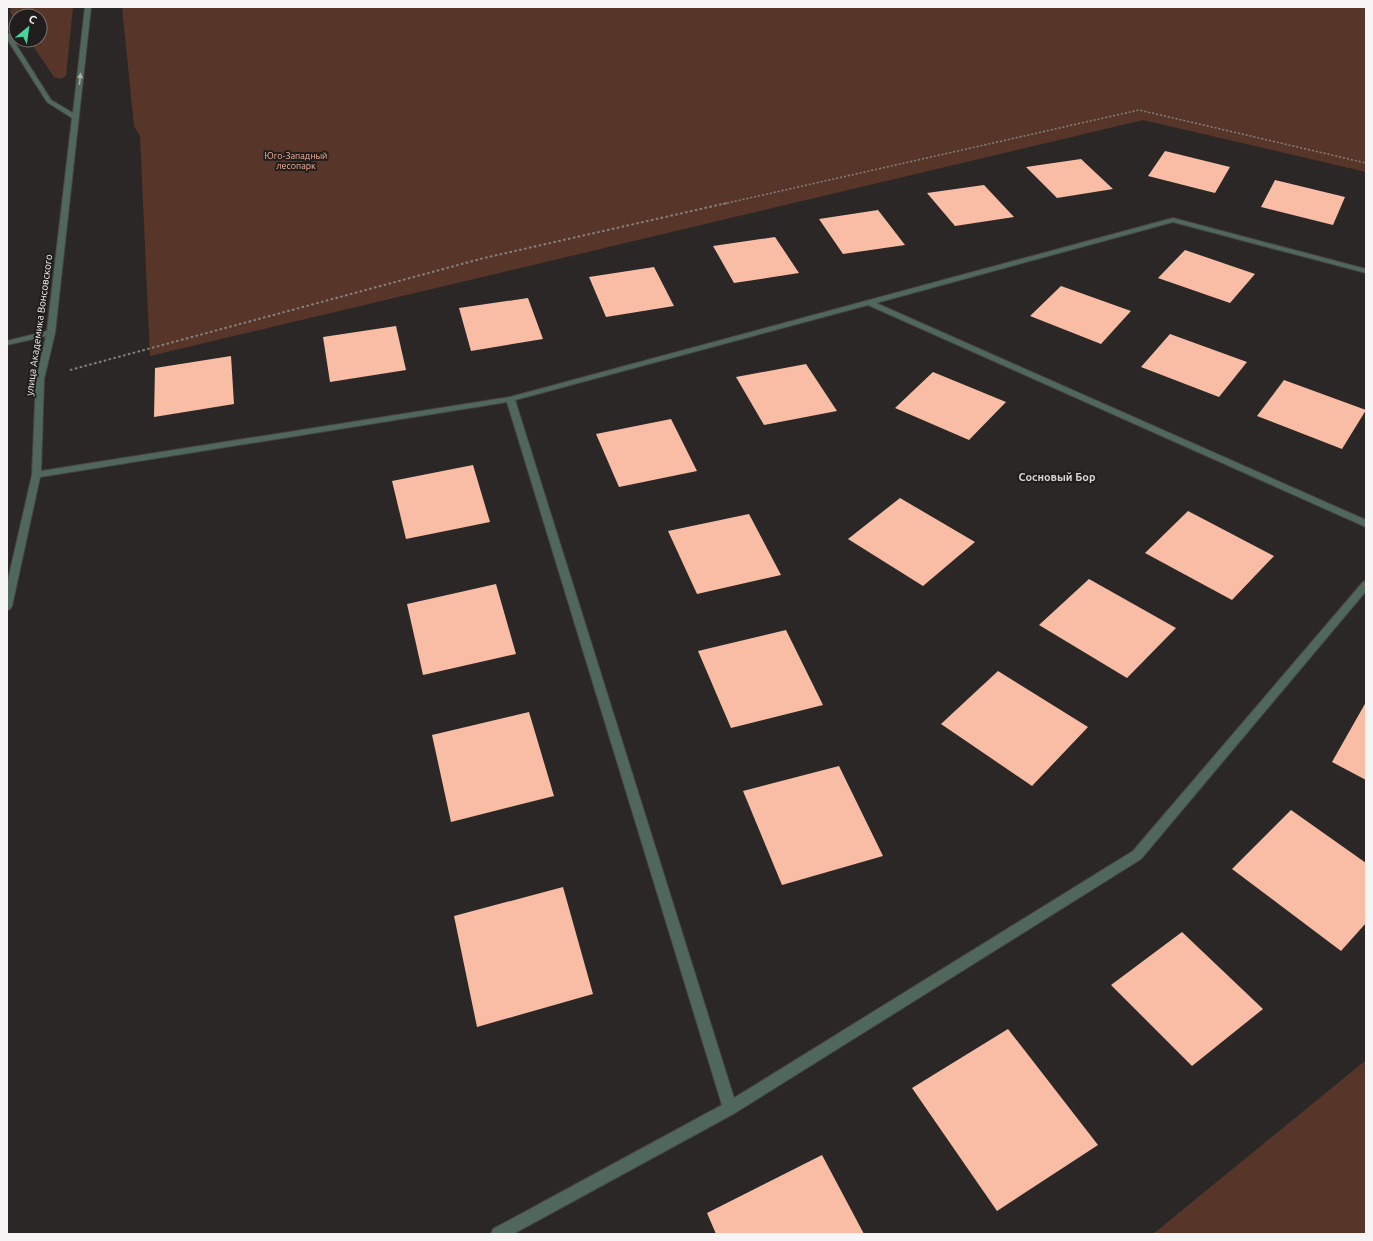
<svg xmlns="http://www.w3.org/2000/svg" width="1373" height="1241" font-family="Ubuntu,sans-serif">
  <rect width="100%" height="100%" fill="#2a2726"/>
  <!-- green -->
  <path fill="#573629" d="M11 7H73L66 76 61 79 54 77 29 40H40V16H16V21L10 12Z
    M122 7H1366V172L1143 120 150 356 140 136 134 126Z
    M1366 1060V1234H1153Z"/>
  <!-- building -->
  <path fill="#f9bda6" d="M1165 151 1230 167 1215 193 1148 176Z
    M1081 159 1113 189 1057 198 1026 167Z
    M1275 180 1345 197 1333 225 1261 207Z
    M984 185 1014 217 955 226 927 193Z
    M878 210 905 245 843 254 819 219Z
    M775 237 799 273 734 283 713 246Z
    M1185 250 1255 274 1230 303 1158 278Z
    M654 267 674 306 606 317 589 277Z
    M1061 286 1131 311 1101 344 1030 316Z
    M528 298 543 339 471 351 459 308Z
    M396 326 406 370 330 382 323 337Z
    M1170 334 1247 362 1219 397 1141 367Z
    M231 356 234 404 154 417 155 368Z
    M806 364 837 411 764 425 736 377Z
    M933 372 1006 402 969 440 895 408Z
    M1284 380 1366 410 1342 449 1257 416Z
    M671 419 697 471 619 487 596 434Z
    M473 465 490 522 406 539 392 481Z
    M900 498 975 542 923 586 848 539Z
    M1188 511 1274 556 1232 600 1145 553Z
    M749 514 781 575 697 594 668 531Z
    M1089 579 1176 628 1127 678 1039 625Z
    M496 584 516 654 423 675 407 604Z
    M786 630 823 705 731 728 698 651Z
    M998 671 1088 727 1032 786 941 724Z
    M1366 702V780L1332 762Z
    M529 712 554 796 451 822 432 735Z
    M839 766 883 856 782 885 743 791Z
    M1291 810 1366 863V923L1341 951 1232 869Z
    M563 887 593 994 477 1027 454 916Z
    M1182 932 1263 1009 1192 1066 1111 985Z
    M1008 1029 1098 1145 997 1211 912 1088Z
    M822 1155 864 1234H716L707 1213Z"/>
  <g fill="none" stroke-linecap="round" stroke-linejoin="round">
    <!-- minor casing -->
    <g stroke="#474443" stroke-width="2">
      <path id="minor" d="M85 7H91L55 333 44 379 41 471 510 397 1173 218 1366 269V273L1173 222 876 303 1366 520V527L868 305 515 400 734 1098 1133 851 1363 582 1366 581V591L1141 859 735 1113 513 1234H491L493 1229 722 1105 507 402 40 477 12 606 10 609 7 610V584L32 475 36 379 46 336 7 345V341L47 331 72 118 47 102 7 39V33L10 35 51 100 73 113Z"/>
    </g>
    <!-- path-far1 -->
    <path stroke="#848180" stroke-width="1.5" stroke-dasharray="2 2" stroke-linecap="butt" d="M723 204 1139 110 1366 163"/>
    <!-- path -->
    <path stroke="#848180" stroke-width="2" stroke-dasharray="2.5 2.5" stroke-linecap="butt" d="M70 370 484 258 727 203"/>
    <!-- minor -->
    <use href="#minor" fill="#50675c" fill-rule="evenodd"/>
  </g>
  <!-- one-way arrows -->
  <defs><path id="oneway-solid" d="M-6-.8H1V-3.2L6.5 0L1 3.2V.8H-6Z"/></defs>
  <use fill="#a3aea8" href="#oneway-solid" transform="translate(80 79) rotate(-83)"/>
  <g text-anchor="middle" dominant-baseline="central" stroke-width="4" stroke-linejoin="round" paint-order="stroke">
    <!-- far-park labels -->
    <g font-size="9" fill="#f6b49b" stroke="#201d1c">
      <text x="296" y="156">Юго-Западный<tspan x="296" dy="10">лесопарк</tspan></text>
    </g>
    <!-- street labels -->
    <g font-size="10" fill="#f6f4f4" stroke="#201d1c">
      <text transform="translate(39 325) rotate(-82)">улица Академика Вонсовского</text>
    </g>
    <!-- neighbourhood labels -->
    <g font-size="11" font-weight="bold" fill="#d8d5d3" stroke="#201d1c">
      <text x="1057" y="477">Сосновый Бор</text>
    </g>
  </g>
  <!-- border -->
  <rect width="1373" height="1241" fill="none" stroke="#f6f4f4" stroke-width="16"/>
  <!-- north arrow -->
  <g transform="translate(28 28) rotate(29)"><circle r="19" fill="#201d1c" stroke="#767372"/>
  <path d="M0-3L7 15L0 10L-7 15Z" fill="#48d49d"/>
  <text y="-6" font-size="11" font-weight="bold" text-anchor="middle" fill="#f6f4f4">С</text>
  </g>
</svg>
